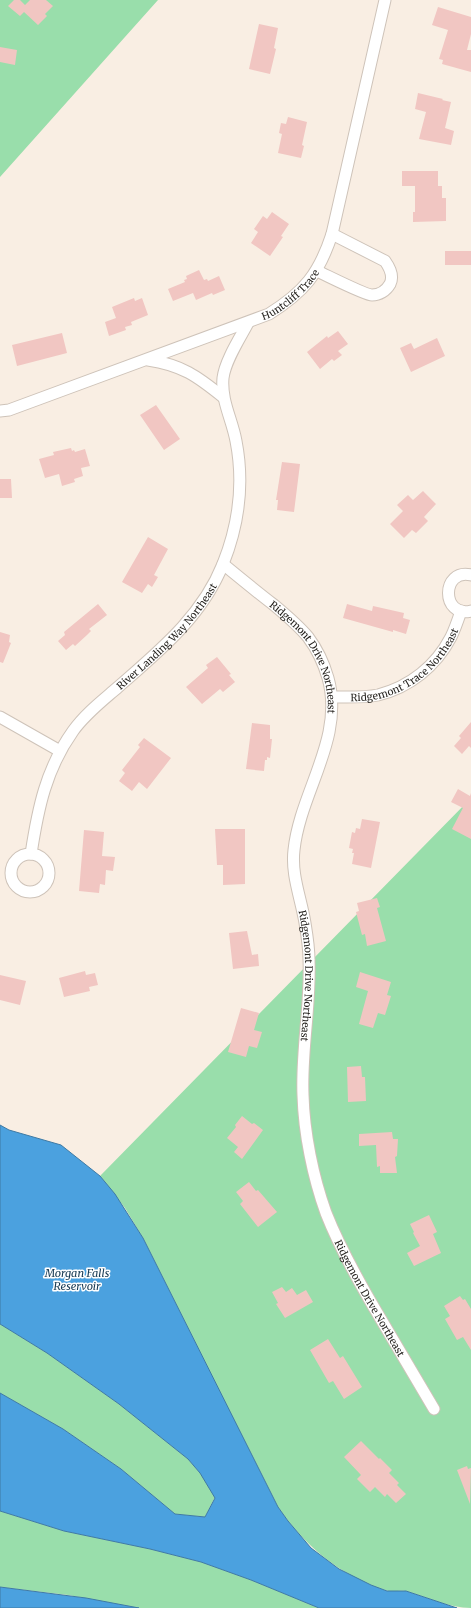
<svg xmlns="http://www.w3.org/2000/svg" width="471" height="1608" font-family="Merriweather,serif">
  <rect width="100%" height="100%" fill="#f9eee3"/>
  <!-- green -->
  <path fill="#99deab" d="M0 0H158L0 177Z
    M471 798V1608C449 1608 430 1598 409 1592 401 1589 393 1593 385 1590 340 1576 304 1545 278 1507L143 1238 125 1208 100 1176Z
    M0 1324 47 1353 119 1404 188 1459 200 1473 215 1497 205 1517 175 1514 121 1469 63 1429 0 1393Z
    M0 1511 64 1531 150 1549 201 1562 251 1580 319 1608H138L68 1595 0 1587Z"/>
  <!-- water -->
  <path fill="#4ba1df" stroke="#3f7aa4" d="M0 1125 9 1130 61 1145 100 1176 115 1194 143 1238 278 1507 288 1521 311 1548 339 1569 371 1585 387 1591H406L457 1608H319L251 1580 201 1562 150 1549 64 1531 0 1511V1393L63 1429 121 1469 175 1514 205 1517 215 1498 200 1473 188 1459 119 1404 47 1353 0 1324Z
    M0 1587 86 1598 139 1608H0Z"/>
  <!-- building -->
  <path fill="#f1c6c2" d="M14 0H20L25 5 30 0H46L53 6 45 14 47 16 38 25 24 12 20 16 8 6Z
    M438 7 471 17V34L467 50H471V72L442 64 443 60 439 59 448 30 432 25Z
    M259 24 278 28 274 48 276 49 270 74 249 69Z
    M0 47 17 50 15 65 0 62Z
    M418 93 443 99 442 100 451 102 445 128 454 131 451 145 419 139 426 112 415 109Z
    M288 117 307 122 302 145 304 146 301 158 278 153 282 134 279 133 281 123 286 124Z
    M402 171H438V186H442V198H446V221L413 222V212H415V186H402Z
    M272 212 289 224 281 236 283 237 270 256 251 243 258 232 254 229 263 216 267 219Z
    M445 251H471V265H445Z
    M199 270 204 280 207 279 208 281 219 276 225 290 213 295 212 293 196 300 193 293 173 301 168 289 185 282 184 280 187 279 186 276Z
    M134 298 135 301 142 298 148 315 131 322 132 325 125 327 126 330 109 336 105 322 116 318 112 307Z
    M338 331 348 344 338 351 342 355 334 361 332 359 320 369 307 352 327 336 328 338Z
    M62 333 67 353 17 366 12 345Z
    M437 338 445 356 411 372 400 348 411 343 414 349Z
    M156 405 180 439 164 450 140 415Z
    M71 448 72 451 74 450 75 452 85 449 90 466 81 468 83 476 74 479 75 482 62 486 59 474 45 478 39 459 54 455 53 452Z
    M282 462 300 464 294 512 277 510 278 500H276Z
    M0 479H11L12 498H0Z
    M423 491 436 504 424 517 428 521 416 533 412 530 404 538 390 524 403 511 397 505 408 495 413 500Z
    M148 537 168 549 154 575 158 577 152 587 148 584 142 593 122 582Z
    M98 604 107 615 89 629 91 631 87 635 75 646 73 644 66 650 58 641 65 635 64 632Z
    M347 604 372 611 373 606 404 613 403 618 410 620 406 634 393 630V632L343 618Z
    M0 632 10 635 9 642 11 643 3 663 0 662Z
    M217 657 231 674 229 675 235 682 223 692 220 689 202 704 186 687 208 668 206 665Z
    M471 722V748L469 746 462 754 454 746 461 738 459 736Z
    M252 723 270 725V739H272L270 758 267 757V760H265L264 771 246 769Z
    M144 738 171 758 147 789 139 782 132 791 119 781 125 773 122 770 140 747 138 745Z
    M458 789 470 796 471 793V839L452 829 465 804 463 808 451 802Z
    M362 819 380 822 371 868 352 864 354 853H352L353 849 349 848 352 832 355 833 356 828 360 829Z
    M215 829H245V884L223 885V865H217Z
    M84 830 104 832 102 856 115 857 113 871 106 870 105 885 100 884 99 893 79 891Z
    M377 898 380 907 377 908 386 941 367 946 365 934 362 935 356 912 359 911 357 903Z
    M247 931 252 955 258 954 259 966 233 969 229 933Z
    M85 971 86 975 95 973 98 985 89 987 90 991 64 997 59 978Z
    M360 972 391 982 387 995 391 996 385 1015 378 1013 373 1028 359 1024 368 991 356 987Z
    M0 975 26 981 20 1005 0 1000Z
    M241 1008 259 1013 254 1030 262 1032 257 1048 249 1046 246 1057 228 1052Z
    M361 1066 362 1077H365L366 1101 348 1102 347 1067Z
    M242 1116 252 1124 254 1123 263 1130 242 1159 234 1152 238 1147 227 1138 236 1127 235 1125Z
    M392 1132 393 1139H398L397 1156 395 1157 397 1173H380V1166L377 1167 376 1145 359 1146V1134Z
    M249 1182 256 1191 258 1190 277 1212 258 1227 240 1204 243 1201 236 1192Z
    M429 1215 437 1232 433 1234 441 1253 414 1266 407 1253 420 1246 413 1233 414 1232 410 1224Z
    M282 1287 286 1292 292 1288 297 1295 306 1290 313 1302 285 1318 276 1304 278 1303 272 1292Z
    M460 1296 463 1300 465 1299 471 1309V1350L463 1337 457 1340 445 1319 450 1316 444 1306Z
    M328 1339 340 1358 343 1356 362 1387 344 1399 333 1381 329 1383 310 1350Z
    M361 1441 379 1459 380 1458 392 1470 389 1473 399 1483 397 1485 406 1494 396 1503 387 1494 385 1497 375 1487 370 1492 357 1479 361 1475 344 1457Z
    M467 1466 468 1469 471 1468 470 1504 457 1470Z"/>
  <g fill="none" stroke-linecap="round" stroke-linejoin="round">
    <!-- minor casing -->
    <g stroke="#cec3b9" stroke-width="13">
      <g id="minor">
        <path d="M317 271C326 275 365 295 372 295 379 295 386 291 390 284 394 276 390 268 385 261L332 234"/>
        <path d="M148 360C182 365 197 376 223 397"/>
        <path id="s1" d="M0 411 9 410 269 314C304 292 319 274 332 234L385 0"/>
        <path id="s2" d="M223 564C240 578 257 592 274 605 286 615 298 625 308 637 317 649 324 664 328 678 345 738 300 792 294 850 291 875 301 898 305 923 307 935 309 948 309 960 311 1005 301 1050 303 1095 304 1133 313 1177 326 1213 341 1251 361 1286 382 1321 399 1350 416 1379 434 1409"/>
        <path d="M471 575C441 568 441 618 471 611"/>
        <path id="s3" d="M332 697C347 697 363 698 378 695 410 687 436 666 451 637 455 629 458 620 461 611"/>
        <path d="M0 717 60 751"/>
        <path id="s4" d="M31 854C38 808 46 769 73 731 85 714 102 701 117 688 158 652 202 617 223 564 239 524 244 482 236 441 232 419 221 401 223 378 225 361 240 338 248 323"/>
        <circle cx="30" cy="873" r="19"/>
      </g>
    </g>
    <!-- minor -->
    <use href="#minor" stroke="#fff" stroke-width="11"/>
  </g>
  <g text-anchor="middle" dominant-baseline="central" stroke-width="3" stroke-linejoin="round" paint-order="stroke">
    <!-- street labels -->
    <g font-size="10" fill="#221f1b" stroke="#fff">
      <text stroke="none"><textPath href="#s1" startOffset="315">Huntcliff Trace</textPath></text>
      <text stroke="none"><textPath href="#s4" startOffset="265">River Landing Way Northeast</textPath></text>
      <text stroke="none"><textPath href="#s2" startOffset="128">Ridgemont Drive Northeast</textPath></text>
      <text stroke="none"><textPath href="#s3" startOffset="85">Ridgemont Trace Northeast</textPath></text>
      <text stroke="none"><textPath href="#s2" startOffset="463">Ridgemont Drive Northeast</textPath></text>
      <text stroke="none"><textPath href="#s2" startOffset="799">Ridgemont Drive Northeast</textPath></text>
    </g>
    <!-- water labels -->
    <g font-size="11" font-style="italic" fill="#133751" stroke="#fff">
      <text x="77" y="1273">Morgan Falls<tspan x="77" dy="13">Reservoir</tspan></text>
    </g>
  </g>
</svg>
